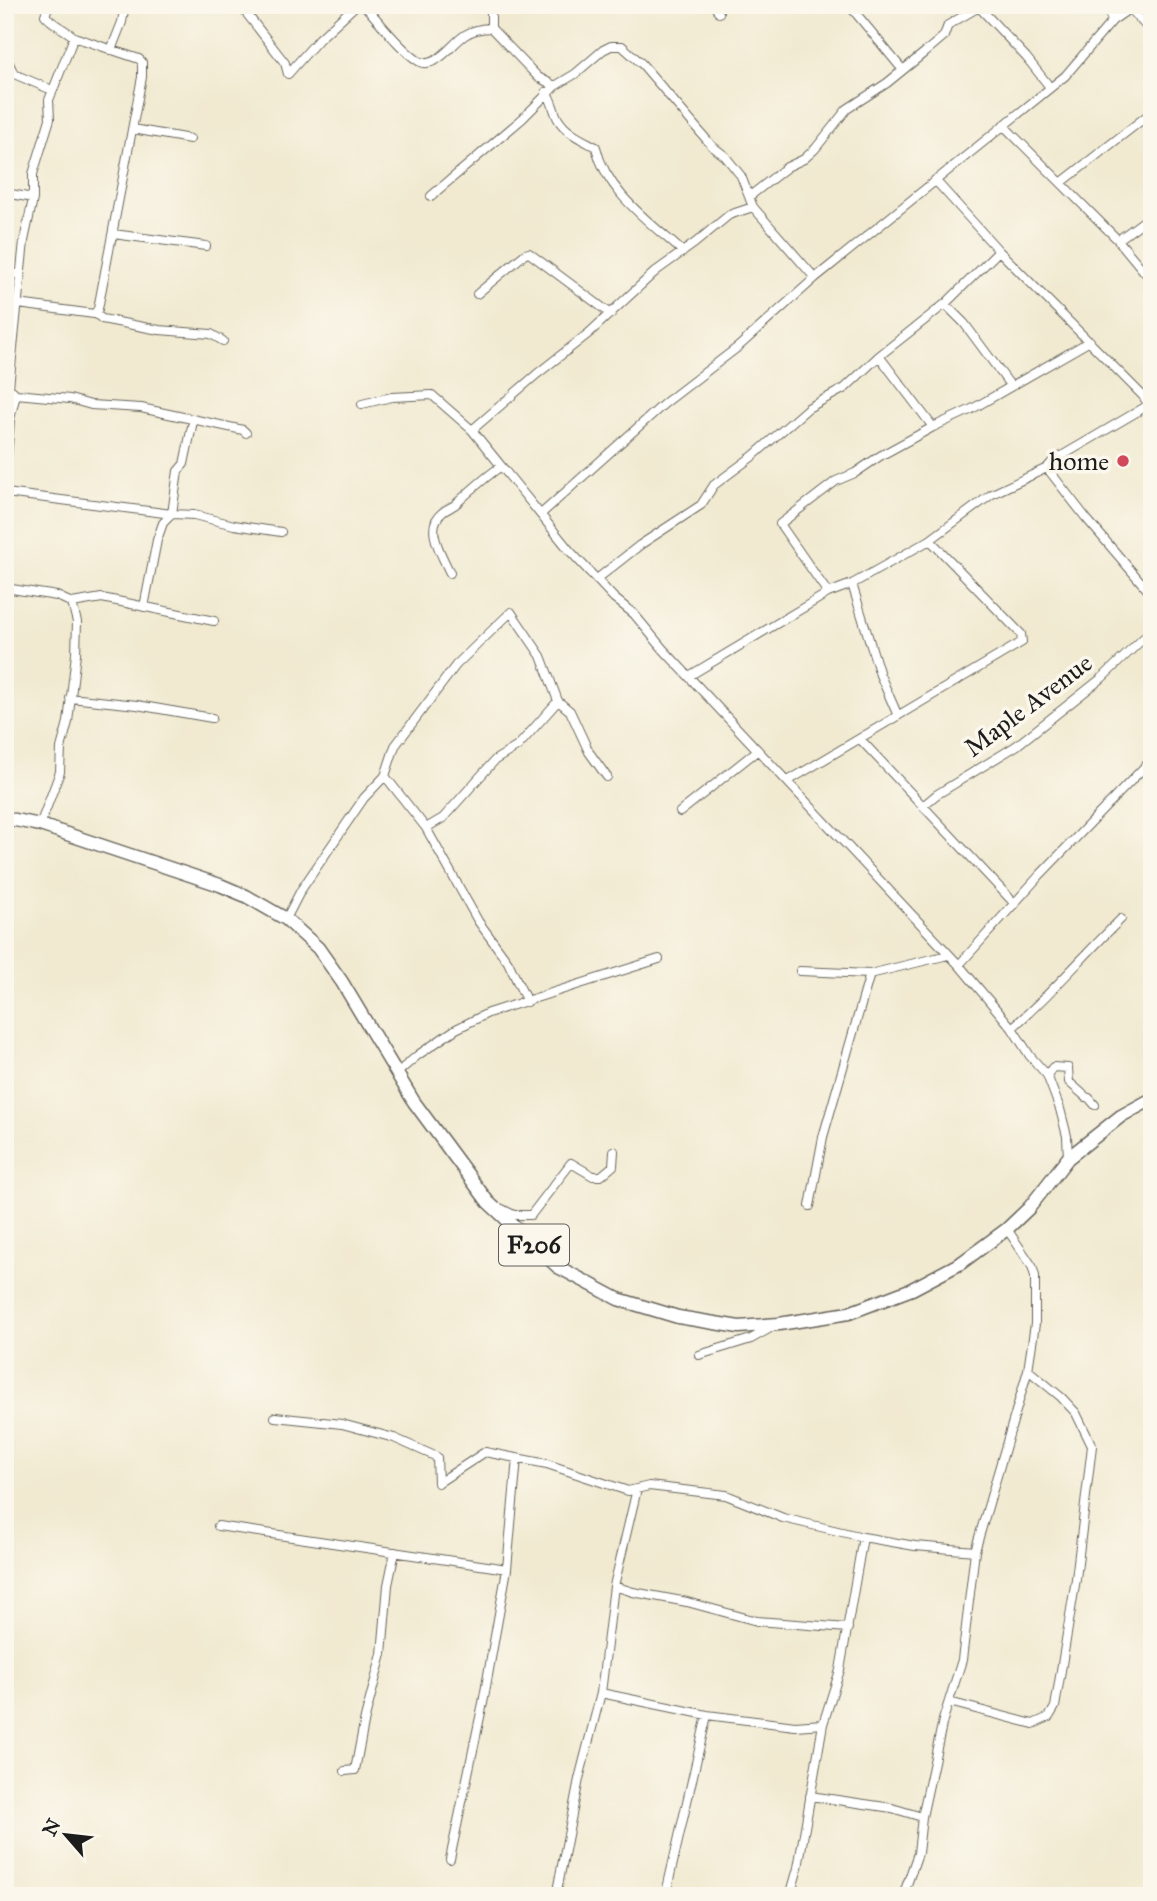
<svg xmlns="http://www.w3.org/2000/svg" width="1157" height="1901" font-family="'IM FELL Great Primer',serif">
  <rect width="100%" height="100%" fill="#fbf7ec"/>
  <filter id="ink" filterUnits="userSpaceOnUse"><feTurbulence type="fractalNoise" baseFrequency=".0143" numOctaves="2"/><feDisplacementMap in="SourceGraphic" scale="14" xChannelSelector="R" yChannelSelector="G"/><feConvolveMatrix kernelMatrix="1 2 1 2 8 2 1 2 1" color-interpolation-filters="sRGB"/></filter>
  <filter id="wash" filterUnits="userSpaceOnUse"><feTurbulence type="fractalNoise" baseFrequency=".00686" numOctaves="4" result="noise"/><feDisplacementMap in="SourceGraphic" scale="28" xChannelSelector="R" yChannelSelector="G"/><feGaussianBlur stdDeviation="1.57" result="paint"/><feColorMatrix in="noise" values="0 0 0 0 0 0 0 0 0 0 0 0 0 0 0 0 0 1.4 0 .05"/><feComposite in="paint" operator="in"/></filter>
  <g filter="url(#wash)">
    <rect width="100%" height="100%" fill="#f1ead1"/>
  </g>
  <g filter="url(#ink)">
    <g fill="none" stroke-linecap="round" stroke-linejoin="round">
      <!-- minor casing -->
      <g stroke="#67645b" stroke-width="10">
        <path id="minor" d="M49 5 45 15C53 25 65 29 74 37
          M240 5 285 63 288 74 319 39 356 5
          M364 5C380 22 399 48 417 60 434 73 452 43 465 35 473 30 482 28 491 28
          M495 5 491 11V28L538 77 555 86
          M714 5 719 13
          M849 5 902 69
          M977 5 1026 57 1049 86
          M1103 5 1113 20
          M1130 8 1152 33
          M111 50 122 22 125 5
          M5 55 14 74 52 90
          M546 92C553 101 553 110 558 119 566 133 583 140 596 147 606 192 650 222 683 252
          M1003 125 1118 240 1152 281
          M133 129 190 139
          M935 180 999 251 1143 396 1152 410
          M1061 183 1152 112
          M5 193 33 198
          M431 196 522 119 555 86 575 74 603 50 611 46H622L642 64 712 146 725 156 741 176 753 207 815 278
          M750 196 787 167 804 159 815 149 847 109 887 83 924 53 944 36 948 25 979 7
          M113 234 206 246
          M1118 240 1152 215
          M5 276 20 273
          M477 294 525 254 529 253 611 314
          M945 304 964 323 1010 385
          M96 314 102 319 159 330 211 334 223 341
          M5 344H12L5 350
          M879 356 933 427
          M9 387 24 241 33 199V174L50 119 49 100 74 37 139 59 142 62V77L98 309 94 314 18 304
          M16 394 70 399 91 405 141 408 243 430 246 433
          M362 404 392 397 432 395 472 430 570 551 614 598 634 614 663 649 959 965 1012 1028 1030 1056 1047 1075 1060 1109 1067 1136 1068 1158
          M472 430 537 374 589 333 656 271 695 243 729 215 753 207
          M1047 468 1086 518 1152 595
          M5 484 10 419 16 394 13 391
          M6 493 172 514 194 515 234 525 281 532
          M541 514 665 403 738 347 815 278 1065 76 1113 20 1135 5
          M450 573C442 555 423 527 443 512 448 508 453 507 457 503 471 490 484 478 500 467
          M597 579 640 545 701 505 714 485 753 456 808 408 845 388 879 356 945 304 999 251
          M852 584 880 675 898 716
          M5 588 57 596 72 603 102 598 214 621
          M828 593 780 524 836 481 855 473 880 456 933 427 972 409 1090 341
          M144 607 157 540 163 523 172 514 178 471 184 464 192 426
          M689 676 828 593 852 584 930 540 992 494 1047 468 1053 461 1152 403
          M70 698 137 705 212 718
          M860 739 1015 904
          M385 776 426 828 478 921 508 962 527 1002
          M788 781 1022 642 1021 634 930 540
          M924 805 936 795 1016 746 1102 678 1152 630
          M680 812 758 750
          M40 825 60 772 61 748 68 722 76 654 77 622 72 603
          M426 828 443 818 495 760 518 746 558 701
          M286 919 301 890 364 798 385 776 395 746 456 665 511 612 541 656 558 701 570 711 589 752 607 777
          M959 965 1039 876 1152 759
          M800 971 870 974 948 955
          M1012 1028C1051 994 1084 955 1121 919
          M397 1073 418 1055 456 1029 488 1013 659 959
          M1047 1075 1053 1067 1068 1068 1069 1082 1086 1097 1089 1098 1095 1105
          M810 1206 823 1137 870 974
          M500 1208 514 1215H531L571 1163 593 1176H601L613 1166 614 1151
          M699 1355 751 1339 774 1326
          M275 1417 342 1424 394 1438 437 1457 438 1483
          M438 1483 485 1452 547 1464 628 1491 649 1486 726 1495 783 1518 863 1537 915 1546 975 1551
          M218 1526 507 1569
          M614 1586 633 1592 687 1602 757 1621 848 1628
          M601 1693 707 1715 795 1726 823 1724
          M949 1702 1033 1724 1049 1717 1055 1707 1076 1579 1092 1446 1076 1413 1061 1397 1028 1370
          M345 1771 355 1770 365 1718 382 1654 388 1585 395 1552
          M810 1796 892 1808 922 1817
          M450 1859 483 1703 507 1569 517 1458
          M666 1893 707 1715
          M556 1896 579 1779 601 1693 614 1586 637 1489
          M790 1896 798 1868 823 1724 840 1670 863 1537
          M903 1896 918 1853 922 1817 943 1720 962 1660 975 1551 1028 1370 1035 1324V1276L1032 1266 1007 1229"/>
      </g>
      <!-- primary casing -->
      <g stroke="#67645b" stroke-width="15">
        <path id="primary" d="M5 818 40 825 220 885 246 896 286 919 318 948 342 982 414 1102 488 1202 558 1267 618 1299 678 1317 739 1327 779 1324 849 1313 912 1289 961 1263 1007 1229 1029 1208 1068 1158 1121 1116 1152 1099"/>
      </g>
      <!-- minor -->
      <use href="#minor" stroke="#fff" stroke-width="8"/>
      <!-- primary -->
      <use href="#primary" stroke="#fff" stroke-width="12"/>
    </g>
  </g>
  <!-- markers -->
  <circle fill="#d1495b" stroke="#fbf7ec" stroke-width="2.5" cx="1123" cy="461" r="7"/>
  <g text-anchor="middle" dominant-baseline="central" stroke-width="7" stroke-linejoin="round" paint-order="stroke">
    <!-- shield labels -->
    <rect fill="#fbf7ec" stroke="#5f5e5a" stroke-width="2" x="499" y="1224.5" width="70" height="41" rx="5"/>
    <g font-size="24" font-weight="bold" fill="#1c1c1c">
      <text x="534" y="1245">F206</text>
    </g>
    <!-- poi labels -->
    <g font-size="26" fill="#1c1c1c" stroke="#fbf7ec" text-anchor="end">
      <text x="1109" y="461">home</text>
    </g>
    <!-- street labels -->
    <g font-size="26" fill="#1c1c1c" stroke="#fbf7ec">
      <text transform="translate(1028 705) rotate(-37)">Maple Avenue</text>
    </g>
  </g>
  <!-- margin -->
  <rect width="1157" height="1901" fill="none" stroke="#fbf7ec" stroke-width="28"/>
  <!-- north arrow -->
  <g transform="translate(66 1835) rotate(298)" stroke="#fbf7ec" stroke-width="5" paint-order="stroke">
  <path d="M0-5L12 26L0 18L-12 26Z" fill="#1c1c1c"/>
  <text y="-10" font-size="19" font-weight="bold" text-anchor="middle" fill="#1c1c1c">N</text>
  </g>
</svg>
